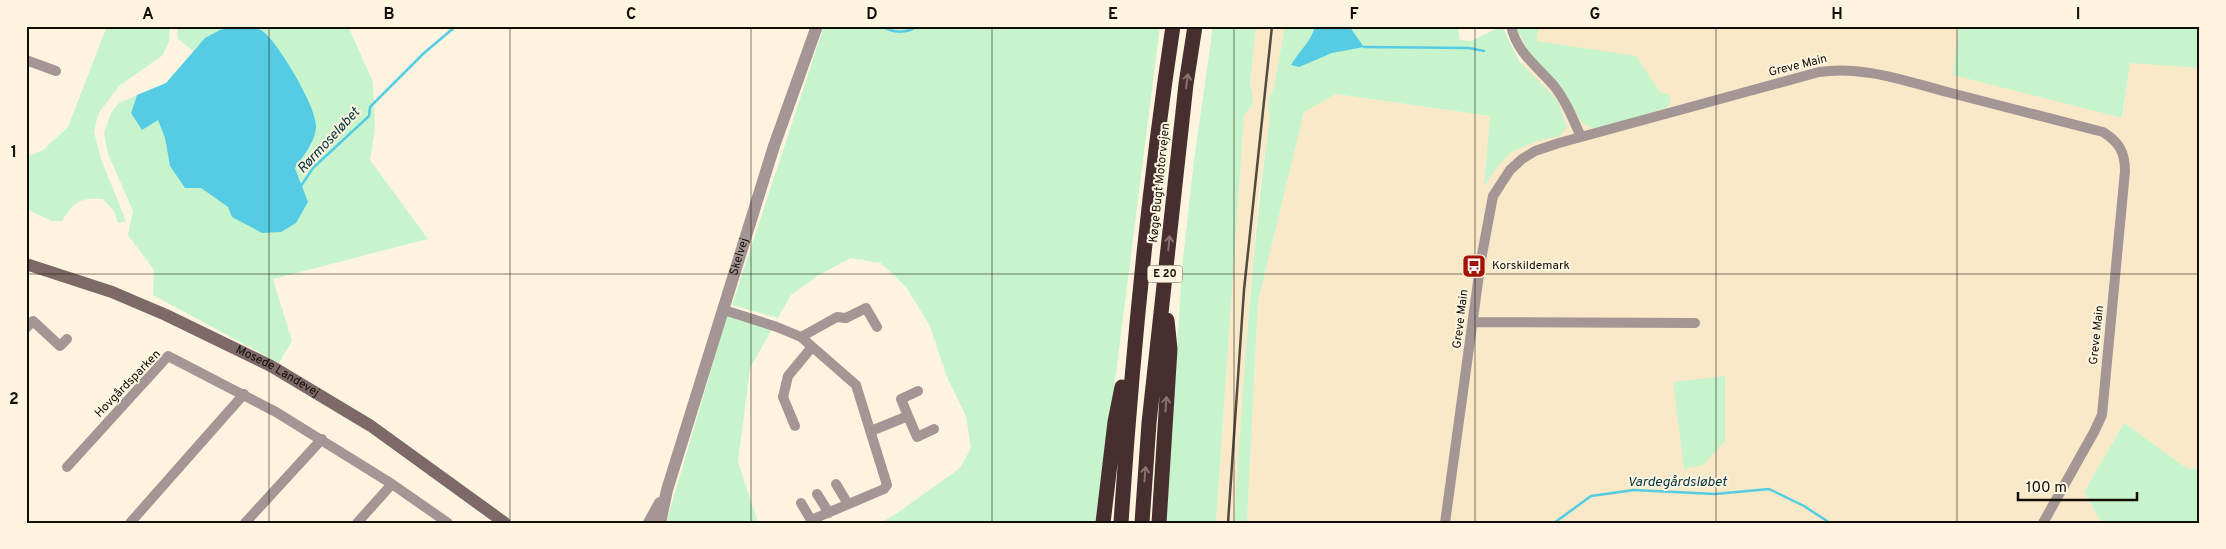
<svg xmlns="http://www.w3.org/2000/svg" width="2226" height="549" font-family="Overpass,sans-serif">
  <rect width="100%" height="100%" fill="#fff4e0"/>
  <!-- built -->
  <path fill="#fae9c9" d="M1256 26H1285L1274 87 1269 98 1268 106 1270 117 1258 202 1250 294 1234 523H1216L1244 116 1252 105 1253 97 1250 83Z
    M1535 26H1960L2123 117 2130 61 2200 67V468L2188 469 2124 423 2084 492 2102 523H1247L1258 302 1304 112 1336 94 1490 116 1532 45Z"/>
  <!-- green -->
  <path fill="#c7f4cd" d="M107 26H170L169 41 163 55 119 86 98 114 94 132 101 159 126 221 118 223 114 211 103 199C80 198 74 201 62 221H52L26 209V157L43 150 68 127Z
    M177 26H236C216 31 207 36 193 51L178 39Z
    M246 26H348L373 82 375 128 370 160 428 239 273 279 292 341 279 363 153 295 154 270 128 235 133 211 108 154 104 133 111 113 119 103 137 95 131 114 158 119 165 138 170 166 228 207 308 203 295 168 312 144 306 94 278 50 264 32Z
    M824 26H1160L1097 523H880L896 514 960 468 971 448 966 416 947 377 930 326 906 287 881 263 851 258 819 275 790 296 778 318 732 305Z
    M1213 26H1256L1250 83 1253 97 1252 105 1244 116 1216 523H1166L1182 268 1194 160Z
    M1285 26H1458L1460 40 1471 41 1502 26 1519 61 1558 101 1567 127 1560 136 1540 140 1511 152 1497 167 1484 187 1490 116 1336 94 1304 112 1258 302 1247 523H1234C1243 387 1251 252 1270 117L1268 106 1269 98 1274 87Z
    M1515 26H1539L1537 41 1636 56 1661 93 1669 94 1671 102 1666 108 1596 129 1583 124 1565 93 1527 49Z
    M1959 26H2200V68L2130 63 2122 118 1953 75Z
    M727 316 772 329 750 368 738 462 758 523H666Z
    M1725 376V441L1703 465 1684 469 1673 382Z
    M2124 423 2188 469 2200 468V523H2102L2084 492Z"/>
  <!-- water -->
  <path fill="#55cce3" d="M236 26C245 26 259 27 265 33 280 47 318 108 316 128 314 144 304 155 295 168L308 202 296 223 281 232 262 233 232 217 228 207 201 188H185L170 166 165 138 158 120 142 130 131 113 137 95 166 83 205 38 220 30Z
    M1315 26H1349L1364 47 1332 53 1299 67 1291 65C1299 51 1311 42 1315 26Z"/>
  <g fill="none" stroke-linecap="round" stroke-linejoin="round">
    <!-- stream -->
    <path stroke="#55cce3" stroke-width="2.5" d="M882 26C892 33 907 34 917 26
      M1364 47 1469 48 1484 51
      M301 186 313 168 369 116 370 107 424 53 456 26
      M2136 522V523
      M1554 523 1591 496 1634 490 1715 494 1769 489 1804 506 1830 523"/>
    <!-- minor -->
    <path stroke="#a49695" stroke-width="10" d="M1511 26C1517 53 1537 66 1554 86 1566 101 1573 119 1581 137
      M26 60 56 71
      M724 310 777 327 801 337 856 385 887 485 884 489 811 520 801 503
      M1474 322 1695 323
      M26 328 33 321 60 346 67 339
      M801 337 837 317 846 318 866 308 877 327
      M908 416 901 399 918 391
      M795 426 783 397 788 376 812 347
      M871 431 908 416 917 437 934 429
      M67 467 168 356 276 412 392 484 448 523
      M836 484 848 504
      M817 494 829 513
      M130 523 244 394
      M245 523 322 439
      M357 523 392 484
      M1445 523 1481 260 1493 196 1510 170 1522 159 1535 151 1559 143 1819 72C1863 65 1908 82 1951 93 2001 106 2052 119 2103 132 2119 142 2125 152 2125 171L2102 415 2094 432 2043 523"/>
    <!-- tertiary -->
    <g stroke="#a49695" stroke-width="12">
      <path d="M649 523 660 503"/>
      <path id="s1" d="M660 523 667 490 774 146 817 26"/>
    </g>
    <!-- secondary -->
    <path stroke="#7c6968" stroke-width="12" id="s2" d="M26 264 112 292 166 315 271 366 371 426 505 523"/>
    <!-- motorway -->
    <path stroke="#472f2f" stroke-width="15" d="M1103 523 1115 422 1122 387
      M1121 523C1132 357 1148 191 1173 26
      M1142 523 1149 423 1186 84 1195 26
      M1159 523 1170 349 1167 320"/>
    <!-- rail -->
    <path stroke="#504a3f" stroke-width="2.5" d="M1228 523 1244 290 1272 26"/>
  </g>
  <!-- one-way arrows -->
  <defs><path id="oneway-shaft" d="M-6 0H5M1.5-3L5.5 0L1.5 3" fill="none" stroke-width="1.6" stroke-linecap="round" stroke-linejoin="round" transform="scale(1.25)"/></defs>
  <g stroke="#87746d">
    <use href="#oneway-shaft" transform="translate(1187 81) rotate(-82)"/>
    <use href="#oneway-shaft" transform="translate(1169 243) rotate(-84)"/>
    <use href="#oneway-shaft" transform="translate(1166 404) rotate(-86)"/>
    <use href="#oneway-shaft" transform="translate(1145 474) rotate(-86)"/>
  </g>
  <!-- grid -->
  <path fill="none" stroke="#120e06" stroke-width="1" stroke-opacity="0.55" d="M269 26V523M510 26V523M751 26V523M992 26V523M1234 26V523M1475 26V523M1716 26V523M1957 26V523M26 274H2200"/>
  <!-- icons -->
  <defs>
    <g id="bus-square" transform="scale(1.25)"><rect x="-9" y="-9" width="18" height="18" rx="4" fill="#a51100" stroke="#fff4e0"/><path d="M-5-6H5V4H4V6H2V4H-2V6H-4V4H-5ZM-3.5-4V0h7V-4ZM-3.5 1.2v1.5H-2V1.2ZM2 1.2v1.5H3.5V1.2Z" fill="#fff"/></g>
  </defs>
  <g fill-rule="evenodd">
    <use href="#bus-square" x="1474" y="266"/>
  </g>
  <g text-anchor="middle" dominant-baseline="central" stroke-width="4" stroke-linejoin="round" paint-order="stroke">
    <!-- shield labels -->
    <rect fill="#fff4e0" stroke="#595347" stroke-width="1" x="1147.5" y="265.5" width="35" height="17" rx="4"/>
    <g font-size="11" font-weight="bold" fill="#120e06">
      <text x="1165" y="274">E 20</text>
    </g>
    <!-- street labels -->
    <g font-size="12" fill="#120e06" stroke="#fff4e0">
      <text transform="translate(1798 66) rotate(-14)">Greve Main</text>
      <text transform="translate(1160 183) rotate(-84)">Køge Bugt Motorvejen</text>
      <text stroke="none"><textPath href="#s1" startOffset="278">Skelvej</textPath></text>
      <text transform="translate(1461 319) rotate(-83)">Greve Main</text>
      <text transform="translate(2097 335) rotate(-84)">Greve Main</text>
      <text stroke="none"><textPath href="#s2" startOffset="274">Mosede Landevej</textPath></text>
      <text transform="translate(128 384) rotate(-46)">Hovgårdsparken</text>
    </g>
    <!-- poi labels -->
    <g font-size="12" fill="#120e06" stroke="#fff4e0" text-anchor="start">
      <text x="1492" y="266">Korskildemark</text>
    </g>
    <!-- water labels -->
    <g font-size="14" font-style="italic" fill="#003841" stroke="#fff4e0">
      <text transform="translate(329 141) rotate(-47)">Rørmoseløbet</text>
      <text x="1677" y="482">Vardegårdsløbet</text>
    </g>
  </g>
  <!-- border -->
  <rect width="2226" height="549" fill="none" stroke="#fff4e0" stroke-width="55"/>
  <!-- scale -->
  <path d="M2018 492v8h119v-8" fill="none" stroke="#120e06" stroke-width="2.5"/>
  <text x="2026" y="492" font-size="15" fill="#120e06" stroke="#fff4e0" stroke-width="4" paint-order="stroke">100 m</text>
  <rect x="28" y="28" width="2170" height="494" fill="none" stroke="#120e06" stroke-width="2"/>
  <g font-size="16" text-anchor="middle" font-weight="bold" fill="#120e06">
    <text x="148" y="19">A</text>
    <text x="389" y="19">B</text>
    <text x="631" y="19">C</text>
    <text x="872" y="19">D</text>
    <text x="1113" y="19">E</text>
    <text x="1354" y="19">F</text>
    <text x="1595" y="19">G</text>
    <text x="1837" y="19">H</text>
    <text x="2078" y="19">I</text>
    <text x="14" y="157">1</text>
    <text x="14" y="404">2</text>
  </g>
</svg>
